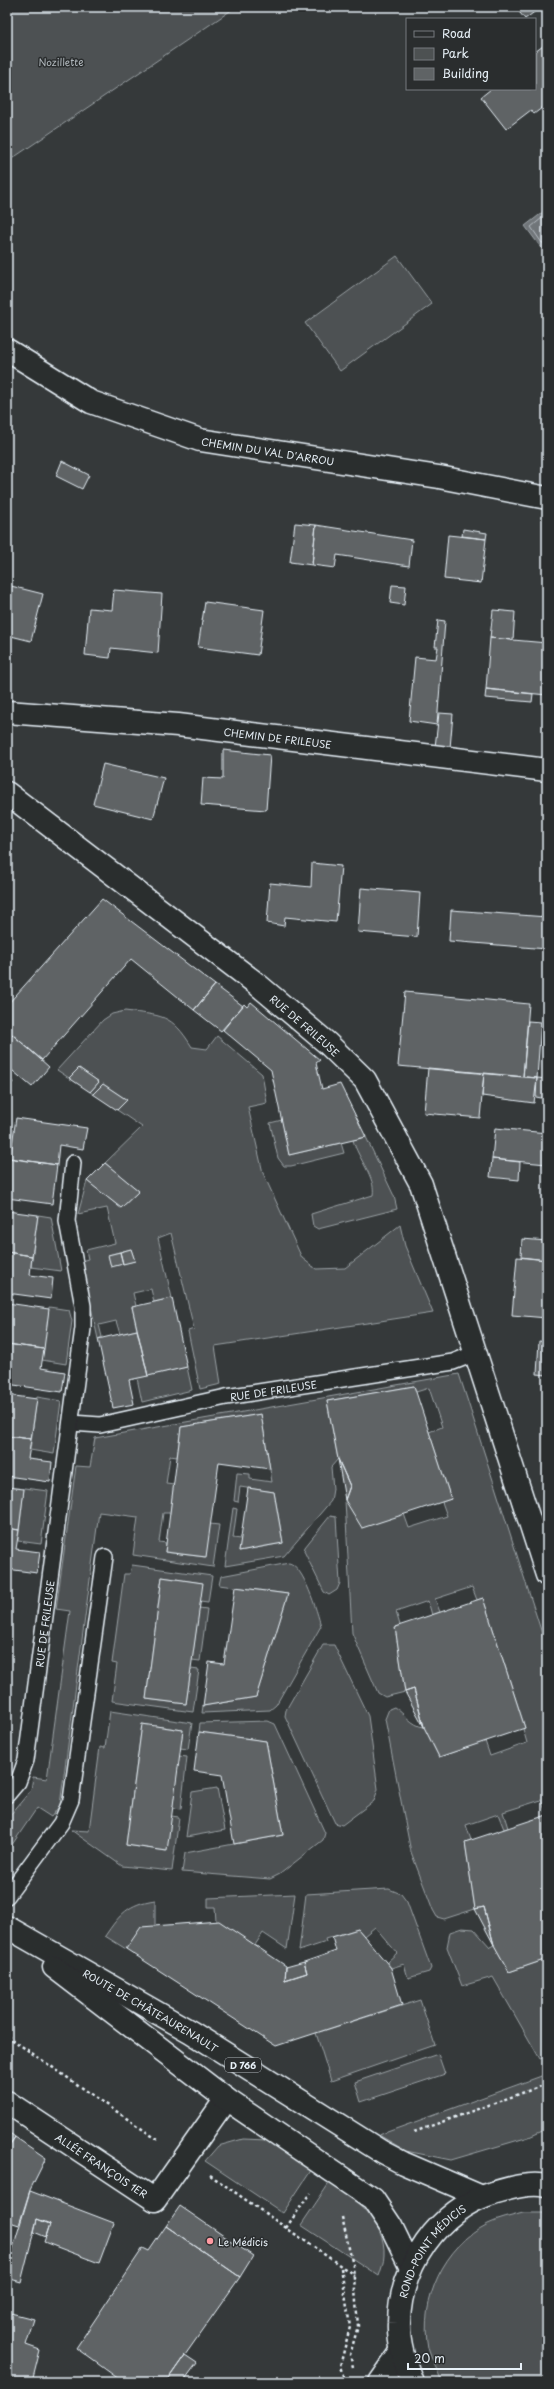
<svg xmlns="http://www.w3.org/2000/svg" width="554" height="2389" font-family="'Playpen Sans',sans-serif">
  <rect width="100%" height="100%" fill="#35393a"/>
  <filter id="ink" filterUnits="userSpaceOnUse"><feTurbulence type="fractalNoise" baseFrequency=".025" numOctaves="2"/><feDisplacementMap in="SourceGraphic" scale="8" xChannelSelector="R" yChannelSelector="G"/><feConvolveMatrix kernelMatrix="1 2 1 2 8 2 1 2 1" color-interpolation-filters="sRGB"/></filter>
  <g filter="url(#ink)">
    <!-- green -->
    <path fill="#4d5152" stroke="#9aa1a5" fill-rule="evenodd" d="M7 7H236L7 162Z
      M397 256 432 304 340 371 305 323Z
      M125 1011C162 1016 171 1013 192 1047L207 1049 217 1036 262 1074 267 1103 248 1107 263 1173 302 1258 316 1269 345 1268 400 1225 405 1246 433 1313 215 1346 221 1384 200 1389 188 1331 194 1329 171 1233 158 1238 172 1298 154 1302 151 1289 133 1293 136 1306 132 1307 137 1330 120 1334 116 1321 99 1325 102 1337 98 1339 81 1261 88 1259 86 1250 115 1243 107 1208 78 1214 87 1181 121 1208 139 1191 105 1163 142 1127 117 1110 127 1100 103 1084 93 1094 90 1092 99 1082 79 1068 69 1078 57 1070 103 1020 112 1014ZM131 1249 135 1261 111 1266 108 1255Z
      M282 1120 289 1155 341 1143 344 1153 291 1166H284L278 1158 270 1123Z
      M366 1137 394 1196 397 1209 318 1229 313 1226 311 1214 373 1195C376 1177 358 1159 353 1140Z
      M38 1215 51 1217 61 1271 31 1267Z
      M49 1307 69 1310 72 1321 66 1364 42 1360Z
      M187 1367 192 1390 142 1402 137 1378Z
      M459 1374 547 1649V1815L541 1800 503 1812 508 1828 504 1829 498 1814 466 1825 471 1840 465 1842 475 1909 444 1919 437 1917 433 1910 411 1852 385 1719 389 1709 394 1707C404 1713 412 1726 424 1727L439 1757 485 1741 490 1756 527 1743 523 1729 525 1728 483 1598 477 1600 472 1587 435 1599 440 1612 432 1615 428 1601 396 1612 400 1625 395 1627 405 1692 385 1697 378 1693 352 1633 345 1500 404 1514 409 1528 447 1516 442 1502 451 1499 429 1432 442 1427 429 1388 416 1392 414 1386 327 1401 338 1459 331 1467 333 1489 331 1501 284 1556 225 1566 233 1508 237 1509 233 1538 241 1539 239 1551 283 1543 274 1492 240 1487 238 1502 234 1501 237 1473 250 1474V1479L272 1482 261 1414 181 1427 177 1457 170 1456 166 1484 174 1485 170 1513H163L159 1542 166 1543 165 1552 205 1557 210 1524 219 1525 213 1567 133 1555 138 1517 99 1512 60 1805 51 1817 37 1808 7 1852V1819L31 1790 33 1777 47 1779 70 1611 56 1609 76 1466 90 1467 95 1438Z
      M37 1397 61 1401 54 1454 30 1450Z
      M24 1488 48 1491 41 1544 18 1541Z
      M330 1516 336 1517 340 1583 337 1590 329 1595 324 1592 304 1551 305 1547Z
      M289 1563C304 1566 317 1612 321 1626L276 1705 270 1710 202 1713 203 1706 256 1697 288 1594 219 1585 221 1576Z
      M132 1565 212 1576 208 1602 200 1601 202 1583 162 1577 146 1699 186 1704 191 1669 199 1670 193 1712 112 1701 117 1664 112 1663 124 1574H130Z
      M199 1608 207 1609 200 1661 192 1660Z
      M323 1645H334L368 1716 378 1789 374 1801 342 1825 335 1823 285 1716 286 1710Z
      M110 1711 192 1723 188 1749 180 1748 183 1730 142 1724 126 1845 166 1851 171 1816 179 1817 172 1871 122 1866 71 1830 89 1831 100 1747 105 1748Z
      M268 1721 275 1724 325 1833 323 1840 280 1874 270 1879 182 1872 185 1853 283 1835 266 1741 199 1732 200 1723Z
      M179 1756 187 1757 181 1809 172 1808Z
      M217 1788 225 1830 186 1837 192 1792Z
      M389 1889 401 1894 407 1902 431 1968 429 1972 408 1978 404 1964 391 1968 387 1962 397 1953 375 1927 364 1936 358 1929 325 1939 326 1942 299 1951 306 1894Z
      M295 1894 287 1949 263 1933 255 1945 216 1921 215 1907H208V1898Z
      M155 1900V1926L126 1949 105 1936C120 1914 128 1904 155 1900Z
      M462 1928 474 1929 490 1947 494 1945 509 1972 547 1959V2056L540 2059 493 1977 462 1986 447 1947 450 1932Z
      M420 2000 435 2045 331 2081 316 2033Z
      M438 2054 445 2074 361 2102 355 2082Z
      M547 2074V2129L529 2137 451 2160 406 2151 379 2135Z
      M243 2139 267 2140 312 2169 283 2213 205 2161 218 2146Z
      M330 2182C354 2198 386 2222 384 2255 384 2262 381 2270 379 2276L301 2225Z
      M523 2213H547V2382H442C438 2371 431 2359 428 2348 419 2300 444 2246 488 2224 498 2219 512 2216 523 2213Z"/>
    <!-- water -->
    <path fill="#707579" stroke="#a0a7ac" d="M547 209V246L542 249 525 226Z"/>
    <g fill="none" stroke-linecap="round" stroke-linejoin="round">
      <!-- shore -->
      <path stroke="#b8bfc5" stroke-width="1" d="M547 214 531 227 542 243H547"/>
    </g>
    <!-- building -->
    <path fill="#5f6365" stroke="#e8f1f8" d="M515 7H541L525 19Z
      M547 43V104L534 114 531 110 506 129 481 97 491 89H535V52Z
      M62 461 89 475 82 489 56 476Z
      M295 523 316 525 312 565 290 562Z
      M316 525 412 540 409 566 337 555 335 568 312 565Z
      M463 529 487 533 486 539 462 536Z
      M448 535 486 539 481 583 444 579Z
      M7 585 43 594 31 641 7 635Z
      M392 585 406 586 404 605 390 603Z
      M114 590 162 594 158 653 111 648 110 658 85 655 89 608 112 610Z
      M205 602 264 610 258 655 198 647Z
      M493 610 515 612 513 640 490 638Z
      M438 620 445 621 437 725 409 721 415 657 436 659 438 647H435Z
      M490 638 547 643V695L486 689Z
      M486 689 533 694 532 702 485 698Z
      M439 713 453 714 450 748 435 747Z
      M223 750 270 755 266 810 201 805 203 778 223 779Z
      M103 764 164 778 153 819 93 804Z
      M312 863 341 866 336 922 285 917 284 926 267 923 270 883 311 887Z
      M361 888 420 893 417 937 358 932Z
      M102 899 215 985 194 1010 131 959 42 1060 7 1030V1005Z
      M451 910 547 917V949L449 941Z
      M215 985 243 1006 221 1031 194 1010Z
      M405 992 529 1004 523 1077 398 1066Z
      M251 1002 320 1060 316 1063 322 1089 340 1084 366 1137 289 1155 271 1070 223 1030 244 1004 247 1007Z
      M528 1021 541 1022 537 1078 523 1077Z
      M12 1034 49 1067 32 1087 7 1066V1040Z
      M79 1068 99 1082 90 1092 69 1078Z
      M428 1068 484 1073 480 1118 424 1113Z
      M484 1073 537 1078 534 1103 482 1096Z
      M7 1078 13 1082 7 1090Z
      M537 1078 547 1079V1099L536 1097Z
      M103 1084 127 1100 117 1110 93 1094Z
      M16 1118 87 1128 83 1149 59 1145 57 1165 10 1158Z
      M495 1128 547 1133V1164L492 1159Z
      M7 1158 57 1165 52 1204 7 1198Z
      M492 1159 520 1162 519 1180 490 1177Z
      M105 1163 139 1191 121 1208 87 1181Z
      M7 1211 38 1215 32 1256 7 1252Z
      M522 1239 547 1241V1260L521 1257Z
      M131 1249 135 1261 123 1264 120 1252Z
      M7 1252 32 1256 30 1275 53 1278 51 1299 7 1293Z
      M120 1252 123 1264 111 1267 108 1255Z
      M517 1257 547 1260V1318L512 1315Z
      M172 1298 187 1367 148 1376 132 1307Z
      M7 1303 49 1309 44 1349 7 1344Z
      M137 1330 148 1376 129 1380 134 1404 113 1408 98 1339Z
      M539 1341 547 1342V1375L537 1374Z
      M7 1344 44 1349 41 1368 65 1372 62 1392 7 1384Z
      M414 1386 451 1499 362 1528 345 1500 350 1486 338 1459 327 1401Z
      M7 1395 37 1399 31 1439 7 1436Z
      M261 1414 270 1469 219 1462 206 1557 165 1552 181 1427Z
      M7 1436 31 1439 28 1459 52 1462 50 1482 7 1476Z
      M338 1459 350 1486 345 1500Z
      M7 1487 24 1489 19 1530 7 1528Z
      M248 1488 274 1492 283 1543 239 1551Z
      M7 1528 19 1530 16 1549 40 1552 37 1573 7 1569Z
      M162 1577 203 1583 186 1704 146 1699Z
      M235 1587 288 1594 256 1697 203 1706 209 1662 224 1664Z
      M483 1598 525 1728 439 1757 424 1727 414 1689 405 1692 395 1627Z
      M414 1689 424 1727 405 1692Z
      M142 1724 183 1730 167 1851 126 1845Z
      M199 1732 266 1741 283 1835 234 1844 222 1775 194 1771Z
      M547 1815V1959L509 1972 494 1945 484 1907 475 1909 465 1842Z
      M484 1907 494 1945 475 1909Z
      M219 1921 286 1966 285 1980 307 1973 304 1962 336 1951 332 1937 358 1929 391 1968 402 2005 276 2046 126 1949 141 1927Z
      M304 1962 307 1973 285 1980 286 1967Z
      M7 2131 15 2137 7 2149Z
      M15 2137 46 2158 30 2190 19 2225 7 2221 10 2203H7V2149Z
      M30 2191 114 2223 99 2263 44 2242 50 2224 37 2219 21 2282 7 2278V2268Z
      M180 2206 253 2256 240 2277 166 2226Z
      M37 2219 50 2224 46 2237 34 2232Z
      M166 2226 240 2277 166 2382H123L76 2348 143 2248 149 2251Z
      M7 2312 34 2319 26 2345 40 2350 32 2382H7Z
      M185 2355 197 2363 183 2382H166Z"/>
    <g fill="none" stroke-linecap="round" stroke-linejoin="round">
      <!-- service casing -->
      <g stroke="#e8f1f8" stroke-width="18">
        <g id="service">
          <path id="s1" d="M71 1423 100 1425 226 1397 453 1362 476 1353"/>
          <path id="s2" d="M7 1795 18 1782 26 1760 83 1328V1306L67 1221 73 1163"/>
          <path d="M7 1896 61 1823 71 1800 105 1557"/>
        </g>
      </g>
      <!-- minor casing -->
      <g stroke="#e8f1f8" stroke-width="25">
        <g id="minor">
          <path id="s3" d="M7 350 91 402 200 440 439 477 547 498"/>
          <path id="s4" d="M7 712 178 725 547 770"/>
          <path id="s5" d="M7 793 257 984 327 1043 365 1080 421 1184 547 1575"/>
          <path id="s6" d="M7 2102 155 2200 226 2099"/>
        </g>
      </g>
      <!-- tertiary casing -->
      <g stroke="#e8f1f8" stroke-width="25">
        <path id="tertiary" d="M380 2382 401 2352"/>
      </g>
      <!-- primary casing -->
      <g stroke="#e8f1f8" stroke-width="25">
        <g id="primary">
          <path id="s7" d="M7 1927 191 2032 382 2152 403 2163 482 2197"/>
          <path d="M54 1967 226 2099 373 2199 391 2226 411 2267"/>
          <path id="s8" d="M412 2382C405 2363 398 2344 399 2323 400 2266 438 2210 493 2193 510 2188 530 2182 547 2186"/>
        </g>
      </g>
      <!-- path -->
      <path stroke="#e8f1f8" stroke-width="2.5" stroke-dasharray="3 3" stroke-linecap="butt" d="M7 2036 158 2140
        M414 2132 547 2084
        M210 2175 354 2275
        M342 2217 353 2266 358 2326 350 2355 353 2367
        M286 2228 310 2193
        M341 2268 350 2327 340 2366 345 2382"/>
      <!-- service -->
      <use href="#service" stroke="#2a2d2e" stroke-width="15"/>
      <!-- minor -->
      <use href="#minor" stroke="#2a2d2e" stroke-width="22"/>
      <!-- tertiary -->
      <use href="#tertiary" stroke="#2a2d2e" stroke-width="22"/>
      <!-- primary -->
      <use href="#primary" stroke="#2a2d2e" stroke-width="22"/>
    </g>
  </g>
  <!-- markers -->
  <circle fill="#ff9aa2" stroke="#2a2d2e" stroke-width="1.5" cx="210" cy="2241" r="4"/>
  <g text-anchor="middle" dominant-baseline="central" stroke-width="3" stroke-linejoin="round" paint-order="stroke">
    <!-- shield labels -->
    <rect fill="#2a2d2e" stroke="#afb6bb" stroke-width="1" x="225" y="2058" width="36" height="14" rx="3"/>
    <g font-size="9" font-weight="bold" fill="#e8f1f8">
      <text x="243" y="2065">D 766</text>
    </g>
    <!-- park labels -->
    <g font-size="10" fill="#b2b9be" stroke="#2a2d2e">
      <text x="61" y="61">Nozillette</text>
    </g>
    <!-- street labels -->
    <g font-size="10" fill="#e8f1f8" stroke="#2a2d2e">
      <text stroke="none"><textPath href="#s3" startOffset="283">CHEMIN DU VAL D'ARROU</textPath></text>
      <text stroke="none"><textPath href="#s4" startOffset="272">CHEMIN DE FRILEUSE</textPath></text>
      <text stroke="none"><textPath href="#s5" startOffset="378">RUE DE FRILEUSE</textPath></text>
      <text stroke="none"><textPath href="#s1" startOffset="206">RUE DE FRILEUSE</textPath></text>
      <text stroke="none"><textPath href="#s2" startOffset="178">RUE DE FRILEUSE</textPath></text>
      <text stroke="none"><textPath href="#s7" startOffset="166">ROUTE DE CHÂTEAURENAULT</textPath></text>
      <text stroke="none"><textPath href="#s6" startOffset="114">ALLÉE FRANÇOIS 1ER</textPath></text>
      <text stroke="none"><textPath href="#s8" startOffset="143">ROND-POINT MÉDICIS</textPath></text>
    </g>
    <!-- poi labels -->
    <g font-size="10" fill="#e8f1f8" stroke="#2a2d2e" text-anchor="start">
      <text x="218" y="2241">Le Médicis</text>
    </g>
  </g>
  <!-- margin -->
  <rect width="554" height="2389" fill="none" stroke="#2a2d2e" stroke-width="24"/>
  <rect x="12" y="12" width="530" height="2365" fill="none" stroke="#e8f1f8" stroke-width="1.5" filter="url(#ink)"/>
  <!-- legend -->
  <rect x="406" y="18" width="130" height="72" fill="#2a2d2e" stroke="#767b7f"/>
  <rect x="414" y="31" width="20" height="6" fill="#2a2d2e" stroke="#767b7f"/>
  <text x="442" y="38" font-size="12" fill="#e8f1f8">Road</text>
  <rect x="414" y="48" width="20" height="12" fill="#4d5152" stroke="#767b7f"/>
  <text x="442" y="58" font-size="12" fill="#e8f1f8">Park</text>
  <rect x="414" y="68" width="20" height="12" fill="#5f6365" stroke="#767b7f"/>
  <text x="442" y="78" font-size="12" fill="#e8f1f8">Building</text>
  <!-- scale -->
  <path d="M408 2363v6h113v-6" fill="none" stroke="#e8f1f8" stroke-width="2"/>
  <text x="414" y="2363" font-size="12" fill="#e8f1f8" stroke="#2a2d2e" stroke-width="3" paint-order="stroke">20 m</text>
</svg>
